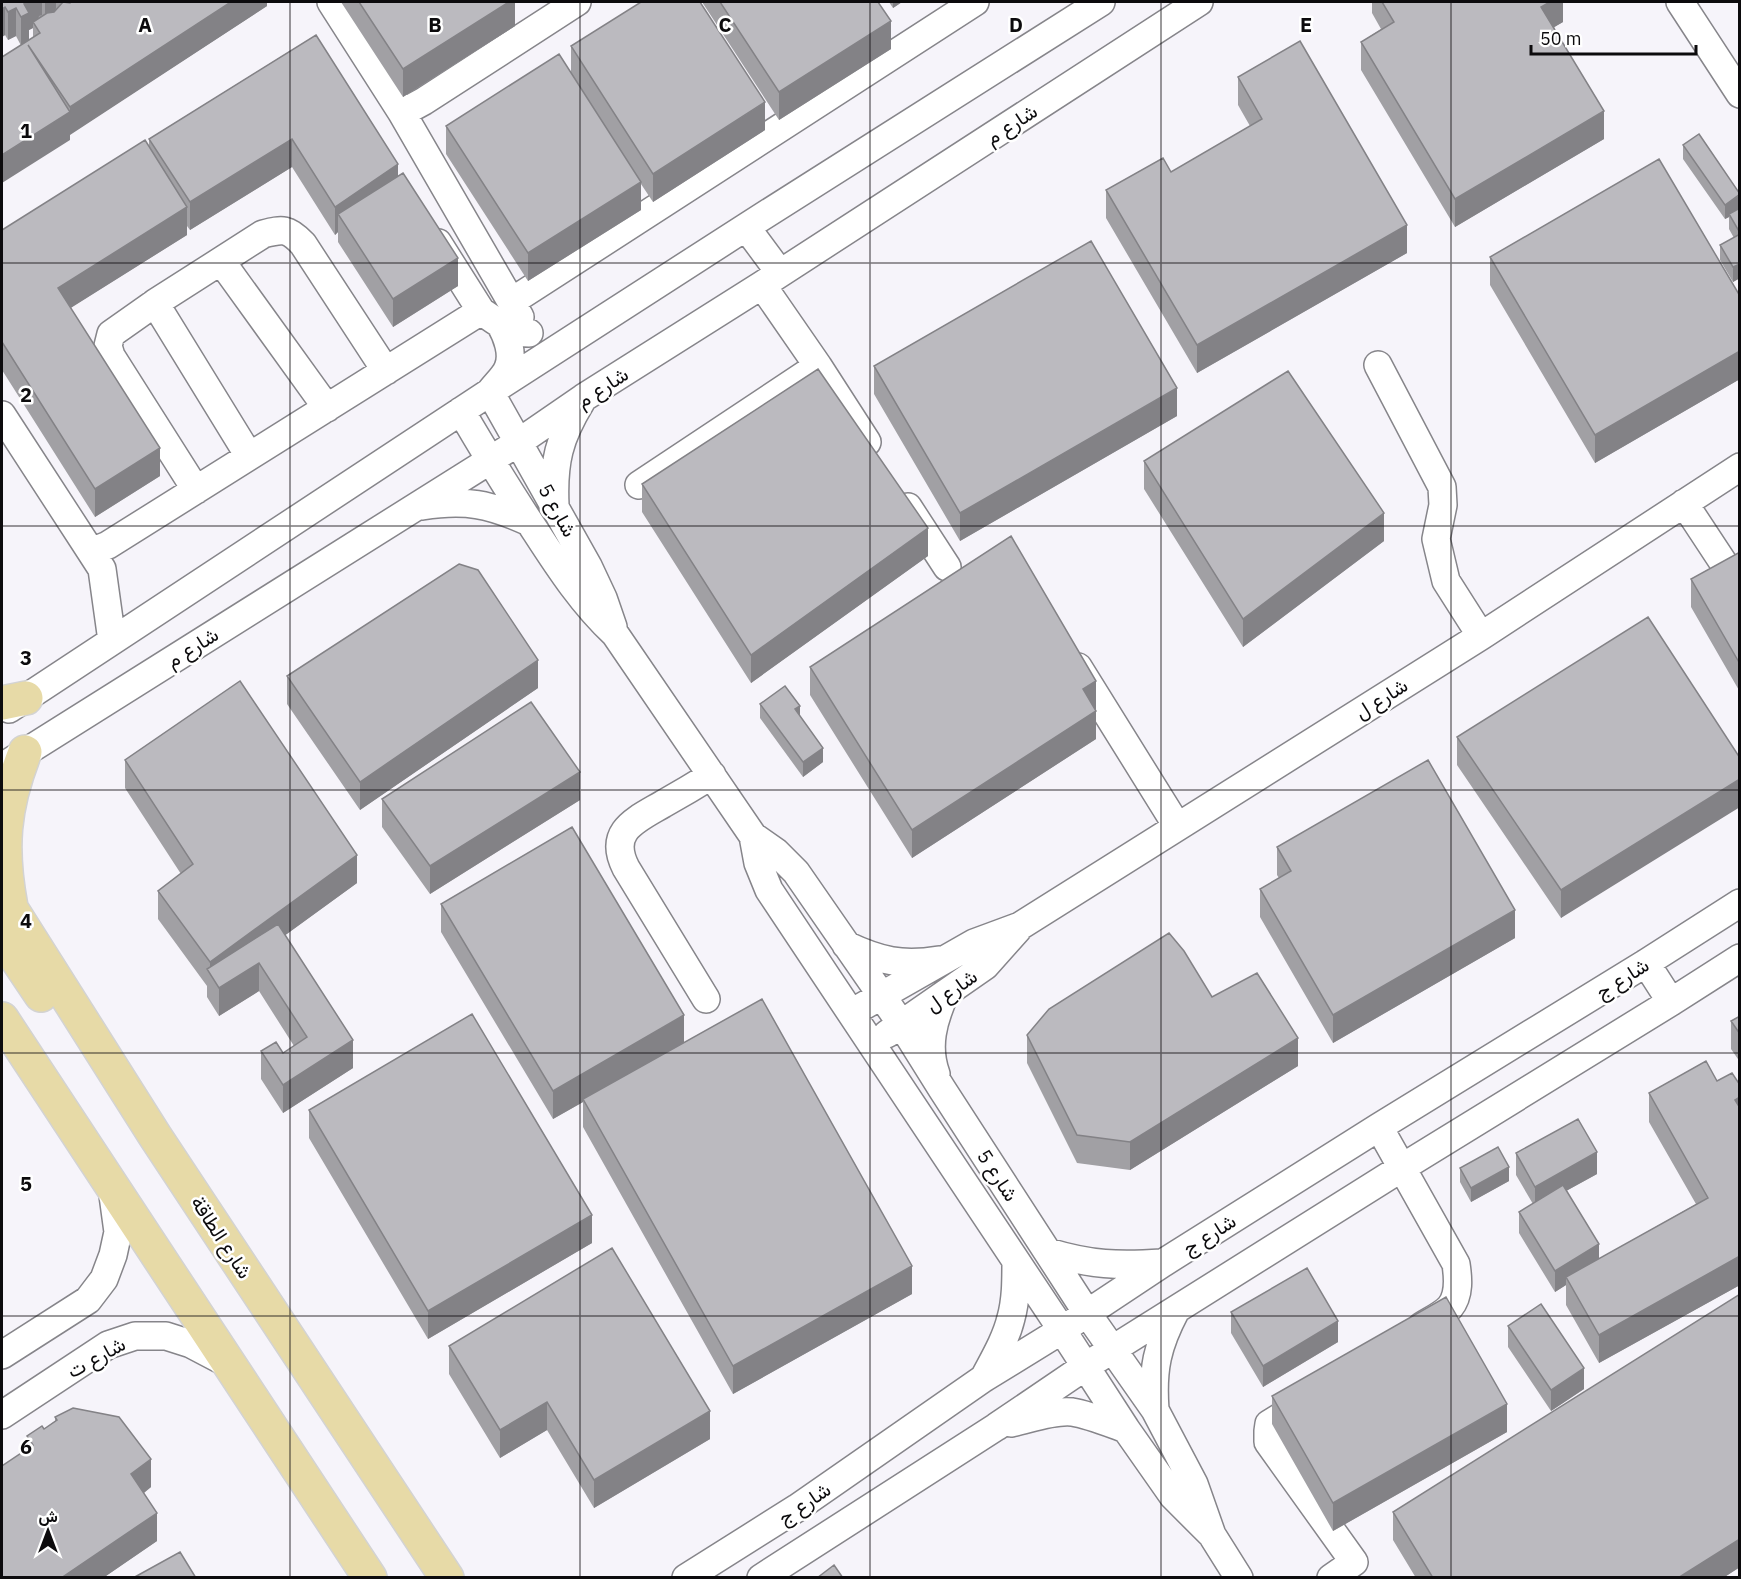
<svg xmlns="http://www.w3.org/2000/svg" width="1741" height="1579" font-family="'IBM Plex Sans',Vazirmatn,sans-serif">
  <rect width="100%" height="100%" fill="#f6f4fa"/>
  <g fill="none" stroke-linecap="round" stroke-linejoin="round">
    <!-- minor casing -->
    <g stroke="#86858a" stroke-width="30">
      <path id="minor" d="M331 2 402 113 520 317
        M1680 2 1740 94
        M402 113 424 101 577 2
        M746 227 780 273
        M438 243 481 311
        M221 261 327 408
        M762 285 818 366 867 442
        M511 302 975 2
        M155 303 263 234C283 229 288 228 303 244L386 371
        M500 324C507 336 514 354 508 368 505 376 496 384 490 392L588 566 603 598 613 627
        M1378 365 1442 487 1443 505 1436 539 1446 581 1481 636
        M461 411C485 452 510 493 536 532 560 569 583 604 615 634L753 836 776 852 796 872 902 1025 942 1089 1087 1313 1155 1410 1194 1484 1212 1535
        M2 415 91 552
        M639 485 818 366
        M196 490 111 356 108 346 111 334 155 303 249 456
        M1684 503 1740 588
        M555 505C553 462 559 438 581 402
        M422 506C465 499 490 504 529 522
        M908 507 947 567
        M112 641 102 569 91 552 108 545 481 311C497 322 509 333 529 333
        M1078 667 1177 826
        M9 709 490 392 746 227 1101 2
        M2 767 519 442 583 398 762 285 1199 2
        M753 836 758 863 769 890 1062 1330 1126 1429 1173 1496 1212 1535 1239 1578
        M846 945C880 961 902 966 939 960
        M1646 963 1671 1002
        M706 999 626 868C607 831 636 820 663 804 679 795 696 785 712 775
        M851 1013 974 943 1020 926 1481 636 1740 467
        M887 1034 985 966 1018 929
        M936 1074C926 1046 933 1021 945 994
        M1379 1127 1456 1264C1458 1277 1460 1295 1450 1307 1444 1314 1430 1321 1422 1326
        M1048 1252C1091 1265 1118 1266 1162 1263
        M2 1355 88 1300 104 1279 113 1255 118 1232 112 1188
        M984 1378C994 1359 1006 1339 1011 1318 1016 1300 1016 1281 1016 1262
        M1301 1404 1269 1424 1268 1431V1442L1354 1562 1331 1578
        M1155 1410C1152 1369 1157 1346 1176 1310
        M2 1415 108 1345 135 1336H166L191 1344 231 1365
        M1011 1423C1030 1419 1053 1410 1072 1412 1090 1415 1109 1423 1126 1429
        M686 1578 797 1508 984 1378 1062 1330 1163 1263 1379 1127 1646 963 1740 903
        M761 1578 996 1427 1086 1366 1403 1167 1671 1002 1740 958"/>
    </g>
    <!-- major casing -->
    <g stroke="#d3d3d3" stroke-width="36">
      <path id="major" d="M2 703 26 698
        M2 894 155 1136 447 1578
        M11 907C0 848 3 808 25 752
        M2 937 41 995
        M2 1019 370 1578"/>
    </g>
    <!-- minor -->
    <use href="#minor" stroke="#fff" stroke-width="27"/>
    <!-- major -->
    <use href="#major" stroke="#e7daa7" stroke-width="33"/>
  </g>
  <!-- wall -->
  <path fill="#a1a0a4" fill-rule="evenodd" d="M2 2H267V6L70 134V140L16 36 8 40 5 35 2 37ZM33 28V37L29 40V30Z
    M341 2H515V26L403 97Z
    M702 2H878L891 49 779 120Z
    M889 2H902L893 8Z
    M1372 2H1563V22L1554 27 1604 139 1455 227 1361 70V42L1381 29 1372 13Z
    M316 35 398 176 458 286 393 327 338 242V232L335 235 292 167 190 230 187 226V235L70 308 160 476 95 517 2 370V230L149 148V139Z
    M571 46 765 130 653 202 641 184V210L528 281 446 154V126L571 73Z
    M1238 77 1407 253 1197 373 1106 218V190L1171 172 1250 126 1238 105Z
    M1683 145 1740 194V278L1733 282 1720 260V245L1734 238 1729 229V217L1725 219 1683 159Z
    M1490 257 1740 296V379L1595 463 1490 285Z
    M874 366 1177 416 960 541 874 394Z
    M1144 461 1384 541 1243 647 1144 489Z
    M642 484 928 556 751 683 642 512Z
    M1740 552V692L1691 607V579Z
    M810 667 1096 709 1095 710 1096 739 912 858 810 695Z
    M287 676 538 688 360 810 287 704Z
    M760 704 800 716 823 762 803 777 760 718Z
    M1457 737 1740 758 1561 918 1457 765Z
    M125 760 357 883 285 935 353 1068 283 1113 261 1079V1051L283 1053 294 1046 259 991 219 1016 207 997V986L158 919V891L181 874 125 788Z
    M382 799 580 800 430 894 382 827Z
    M1277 847 1515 938 1333 1043 1260 917V889L1279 878 1277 875Z
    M441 904 684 1043 912 1294 733 1394 583 1127V1102L553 1119 441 932Z
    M1740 1016V1062L1731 1049V1021Z
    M1027 1035 1298 1066 1130 1170 1077 1163 1027 1063Z
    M1706 1061 1740 1285 1599 1363 1566 1305V1285L1555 1292 1519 1233V1212L1533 1204 1516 1175V1153L1597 1174 1566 1191 1599 1259 1696 1204 1649 1122V1093Z
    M309 1110 592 1243 428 1339 309 1138Z
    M1460 1168 1509 1181 1471 1202 1460 1182Z
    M1740 1294V1567L1723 1578H1416L1393 1540V1512Z
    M1231 1312 1338 1342 1263 1387 1231 1333Z
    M1508 1326 1584 1389 1551 1411 1508 1347Z
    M449 1346 710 1439 594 1508 547 1430 500 1458 449 1374Z
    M1272 1396 1507 1432 1333 1531 1272 1424Z
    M55 1417 151 1487 144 1493 157 1541 103 1578H2L27 1449V1436L44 1429 55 1421Z"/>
  <!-- shaded-wall -->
  <path fill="#838286" d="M29 2H42V15L39 16 37 25 33 22V28L29 30V41L21 45V17L24 4Z
    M45 2H56V8L54 18 45 22Z
    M231 2H267V6L70 135V107Z
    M509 2H515V26L403 97V69Z
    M893 2H902L893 8Z
    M1550 2H1563V22L1541 35V7Z
    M5 7V35L2 37V9Z
    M16 8V36L8 40V12Z
    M891 21V49L779 120V92Z
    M765 102V130L653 202V174Z
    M1604 111V139L1455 227V199Z
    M70 112V140L2 183V155Z
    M292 139V167L190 230V202Z
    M398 164V192L338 214V232L335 235V207Z
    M641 182V210L528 281V253Z
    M1740 195V209L1729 214V217L1725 219V205Z
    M187 207V235L58 316V288Z
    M1407 225V253L1197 373V345Z
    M458 258V286L393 327V299Z
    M1740 264V278L1733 282V267Z
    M1740 351V379L1595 463V435Z
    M1177 388V416L960 541V513Z
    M160 448V476L95 517V489Z
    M1384 513V541L1243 647V619Z
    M928 528V556L751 683V655Z
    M538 660V688L360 810V782Z
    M1096 681V709L1083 717V689Z
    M800 706V720L795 709Z
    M1096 711V739L912 858V830Z
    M823 748V762L803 777V762Z
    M580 772V800L430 894V866Z
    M1740 779V807L1561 918V890Z
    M357 855V883L217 985 210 974V962Z
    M1515 910V938L1333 1043V1015Z
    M259 963V991L219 1016V988Z
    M684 1015V1043L583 1099V1102L553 1119V1091Z
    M1298 1038V1066L1130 1170V1142Z
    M353 1040V1068L283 1113V1085Z
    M1740 1097V1125L1735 1100Z
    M1597 1152V1174L1535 1208V1187Z
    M1509 1167V1181L1471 1202V1188Z
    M592 1215V1243L428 1339V1311Z
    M1599 1244V1265L1566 1277V1285L1555 1292V1271Z
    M1740 1256V1285L1599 1363V1335Z
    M912 1266V1294L733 1394V1366Z
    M1338 1321V1342L1263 1387V1366Z
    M1584 1368V1389L1551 1411V1390Z
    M547 1402V1430L500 1458V1430Z
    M1507 1404V1432L1333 1531V1503Z
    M710 1411V1439L594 1508V1480Z
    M151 1459V1487L131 1503V1474Z
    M157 1513V1541L103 1578H61Z
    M1740 1539V1567L1723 1578H1678Z"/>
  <!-- building -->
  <path fill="#bbbabf" stroke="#838286" stroke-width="1.5" d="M2 2H29L24 4 29 13 21 17 16 8 8 12 5 7 2 9Z
    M63 2 70 3 71 2H231L70 107 28 45 70 112 2 155V57L40 33 33 22 47 13 54 12Z
    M359 2H509L403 69Z
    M641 2H700L765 102 653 174 571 46Z
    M720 2H878L891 21 779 92Z
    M1382 2H1550L1541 7 1604 111 1455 199 1361 42 1394 22Z
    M316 35 398 164 335 207 292 139 190 202 149 139Z
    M1300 41 1407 225 1197 345 1106 190 1163 158 1171 172 1262 119 1238 77Z
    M559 54 641 182 528 253 446 126Z
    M1699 134 1740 194 1725 205 1683 145Z
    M145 140 187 207 58 288 160 448 95 489 2 342V230Z
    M1659 159 1740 296V351L1595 435 1490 257Z
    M403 173 458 258 393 299 338 214Z
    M1740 208V233L1729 214Z
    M1740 234V264L1733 267 1720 245Z
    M1091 241 1177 388 960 513 874 366Z
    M818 369 928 528 751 655 642 484Z
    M1288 371 1384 513 1243 619 1144 461Z
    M1011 536 1096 681 1083 689 1096 711 912 830 810 667Z
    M1740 552V664L1691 579Z
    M459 564 478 570 538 660 360 782 287 676Z
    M1648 617 1740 758V779L1561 890 1457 737Z
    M240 681 357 855 210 962 158 891 193 864 125 760Z
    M785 686 800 706 795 709 823 748 803 762 760 704Z
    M531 702 580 772 430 866 382 799Z
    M1428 760 1515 910 1333 1015 1260 889 1291 871 1277 847Z
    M572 827 684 1015 553 1091 441 904Z
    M278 924 353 1040 283 1085 261 1051 276 1042 283 1053 307 1037 259 963 219 988 207 969Z
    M1169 933 1184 951 1212 997 1257 973 1298 1038 1130 1142 1077 1135 1027 1035 1049 1009Z
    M762 999 912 1266 733 1366 583 1099Z
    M472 1014 592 1215 428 1311 309 1110Z
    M1740 1016V1034L1731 1021Z
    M1706 1061 1717 1081 1732 1073 1740 1085V1097L1735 1100 1740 1108V1256L1599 1335 1566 1277 1708 1198 1649 1093Z
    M1578 1119 1597 1152 1535 1187 1516 1153Z
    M1498 1147 1509 1167 1471 1188 1460 1168Z
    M1563 1185 1599 1244 1555 1271 1519 1212Z
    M612 1248 710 1411 594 1480 547 1402 500 1430 449 1346Z
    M1307 1268 1338 1321 1263 1366 1231 1312Z
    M1740 1294V1539L1678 1578H1433L1393 1512Z
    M1446 1297 1507 1404 1333 1503 1272 1396Z
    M1541 1304 1584 1368 1551 1390 1508 1326Z
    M73 1408 119 1417 151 1459 131 1474 157 1513 61 1578H2V1466L33 1445 27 1436 42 1426 44 1429 57 1420 55 1417Z
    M180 1552 196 1578H133Z
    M834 1565 843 1578H817Z"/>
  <!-- grid -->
  <path fill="none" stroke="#0c0b0d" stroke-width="1.5" stroke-opacity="0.55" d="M290 2V1578M580 2V1578M870 2V1578M1161 2V1578M1451 2V1578M2 263H1740M2 526H1740M2 790H1740M2 1053H1740M2 1316H1740"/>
  <g text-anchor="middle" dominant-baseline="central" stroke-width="5" stroke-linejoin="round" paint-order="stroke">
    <!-- street labels -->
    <g font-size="20" fill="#0c0b0d" stroke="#fff">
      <text transform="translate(1011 124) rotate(-33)">شارع م</text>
      <text transform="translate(602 387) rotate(-33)">شارع م</text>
      <text transform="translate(558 510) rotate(61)">شارع 5</text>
      <text transform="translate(192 647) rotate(-32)">شارع م</text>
      <text transform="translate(1381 698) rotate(-32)">شارع ل</text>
      <text transform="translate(1622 978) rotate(-32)">شارع ج</text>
      <text transform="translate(951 990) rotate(-35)">شارع ل</text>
      <text transform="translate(998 1175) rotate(57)">شارع 5</text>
      <text transform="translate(1209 1234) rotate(-32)">شارع ج</text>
      <text transform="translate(222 1237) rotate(57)">شارع الطاقة</text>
      <text transform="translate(96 1357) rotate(-29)">شارع ت</text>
      <text transform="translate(804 1503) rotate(-34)">شارع ج</text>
    </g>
  </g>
  <g font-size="20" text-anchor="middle" font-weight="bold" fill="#0c0b0d" stroke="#fff" stroke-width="5" stroke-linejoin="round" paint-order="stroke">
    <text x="145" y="32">A</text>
    <text x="435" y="32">B</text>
    <text x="725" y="32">C</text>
    <text x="1016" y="32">D</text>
    <text x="1306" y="32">E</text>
    <text x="26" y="138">1</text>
    <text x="26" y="402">2</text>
    <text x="26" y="665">3</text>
    <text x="26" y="928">4</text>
    <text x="26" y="1191">5</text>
    <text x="26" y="1454">6</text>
  </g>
  <!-- border -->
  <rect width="1741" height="1579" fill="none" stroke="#0c0b0d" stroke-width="6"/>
  <!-- north arrow -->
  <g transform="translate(48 1531)" stroke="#ffffff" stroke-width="4.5" paint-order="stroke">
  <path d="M0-4.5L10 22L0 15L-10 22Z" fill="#0c0b0d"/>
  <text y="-9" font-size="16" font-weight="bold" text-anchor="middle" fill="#0c0b0d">ش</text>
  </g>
  <!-- scale -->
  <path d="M1531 45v9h165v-9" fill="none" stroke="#0c0b0d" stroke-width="3"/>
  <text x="1540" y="45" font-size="18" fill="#0c0b0d" stroke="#ffffff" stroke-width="4.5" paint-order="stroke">50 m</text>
</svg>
